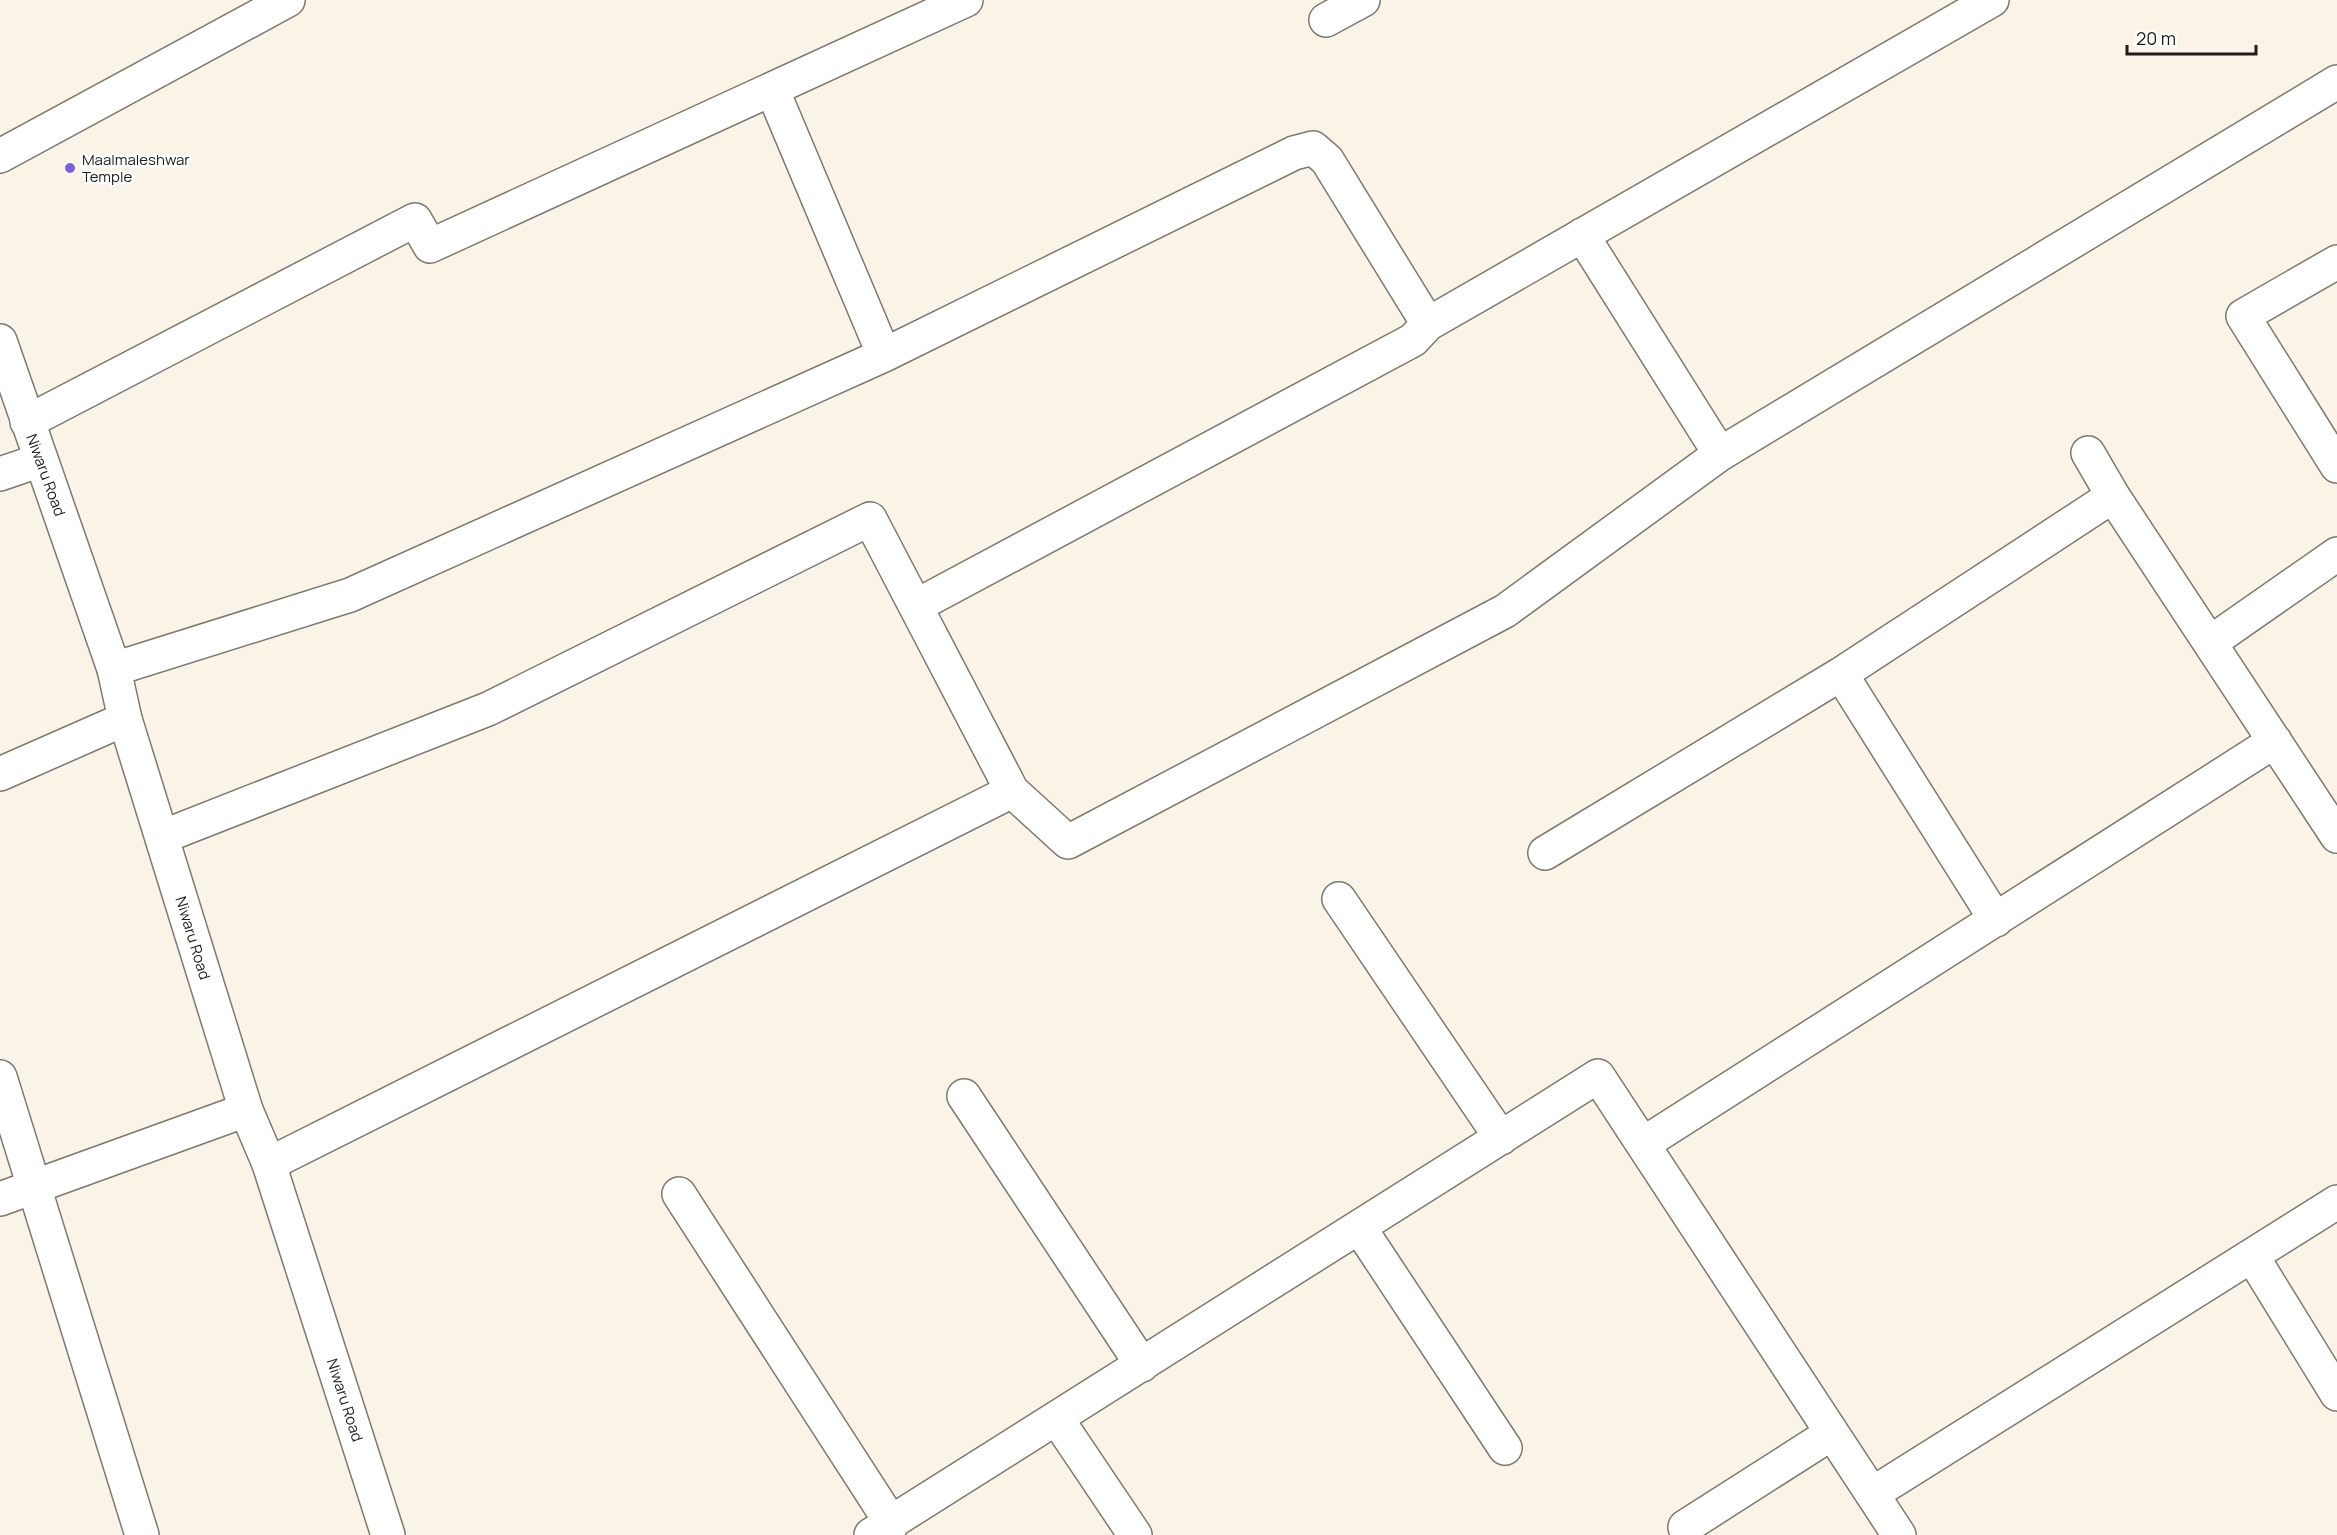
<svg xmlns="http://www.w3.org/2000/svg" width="2337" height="1535" font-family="Manrope,sans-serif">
  <rect width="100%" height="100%" fill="#f9f3e8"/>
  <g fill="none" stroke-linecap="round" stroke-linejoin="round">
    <!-- street casing -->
    <g stroke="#7e796f" stroke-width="36">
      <path id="street" d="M1326 20 1363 0
        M772 89 884 355
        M0 156 288 0
        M1582 235 1720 454
        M2337 262 2243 316 2337 466
        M27 422 415 220 430 246 966 0
        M2088 453 2113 496
        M0 474 41 460
        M916 606 1413 340 1428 324
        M2211 642 2337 554
        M114 669 350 595 884 355 1294 153 1313 148 1327 160 1428 324 1992 0
        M1841 674 1996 920
        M0 774 125 719
        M1012 791 1068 842 1505 611 1720 454 2337 82
        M162 837 488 709 870 519 1012 791 269 1164
        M1545 853 1841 674 2113 496 2337 836
        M1339 899 1501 1138
        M0 1077 142 1535
        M964 1096 1142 1365
        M1643 1144 2275 741
        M679 1194 892 1524
        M0 1199 246 1110
        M1359 1227 1505 1448
        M2252 1256 2337 1394
        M1057 1419 1135 1535
        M1872 1494 2337 1202
        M1685 1527 1832 1433
        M871 1535 1598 1076 1899 1535"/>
    </g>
    <!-- secondary casing -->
    <g stroke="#7e796f" stroke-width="36">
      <path id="secondary" d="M0 341 114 669 125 719 246 1110 269 1164 388 1535"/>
    </g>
    <!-- street -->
    <use href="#street" stroke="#fff" stroke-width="33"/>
    <!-- secondary -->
    <use href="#secondary" stroke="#fff" stroke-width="33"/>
  </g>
  <!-- markers -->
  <circle fill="#815dd7" stroke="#fff" stroke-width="2" cx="70" cy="168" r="6"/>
  <g text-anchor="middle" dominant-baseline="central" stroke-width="5" stroke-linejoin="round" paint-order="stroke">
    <!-- poi labels -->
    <g font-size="15" fill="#1f1d19" stroke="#fff" text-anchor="start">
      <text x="82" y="159">Maalmaleshwar<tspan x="82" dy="17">Temple</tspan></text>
    </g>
    <!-- street labels -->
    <g font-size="15" fill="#1f1d19" stroke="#fff">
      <text transform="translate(46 475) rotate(70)">Niwaru Road</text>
      <text transform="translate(193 938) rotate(73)">Niwaru Road</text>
      <text transform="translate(345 1400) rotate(72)">Niwaru Road</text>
    </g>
  </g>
  <!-- scale -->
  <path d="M2127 45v9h129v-9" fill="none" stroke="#1f1d19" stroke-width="3"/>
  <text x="2136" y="45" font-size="18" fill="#1f1d19" stroke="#ffffff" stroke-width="4.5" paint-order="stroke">20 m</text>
</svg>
